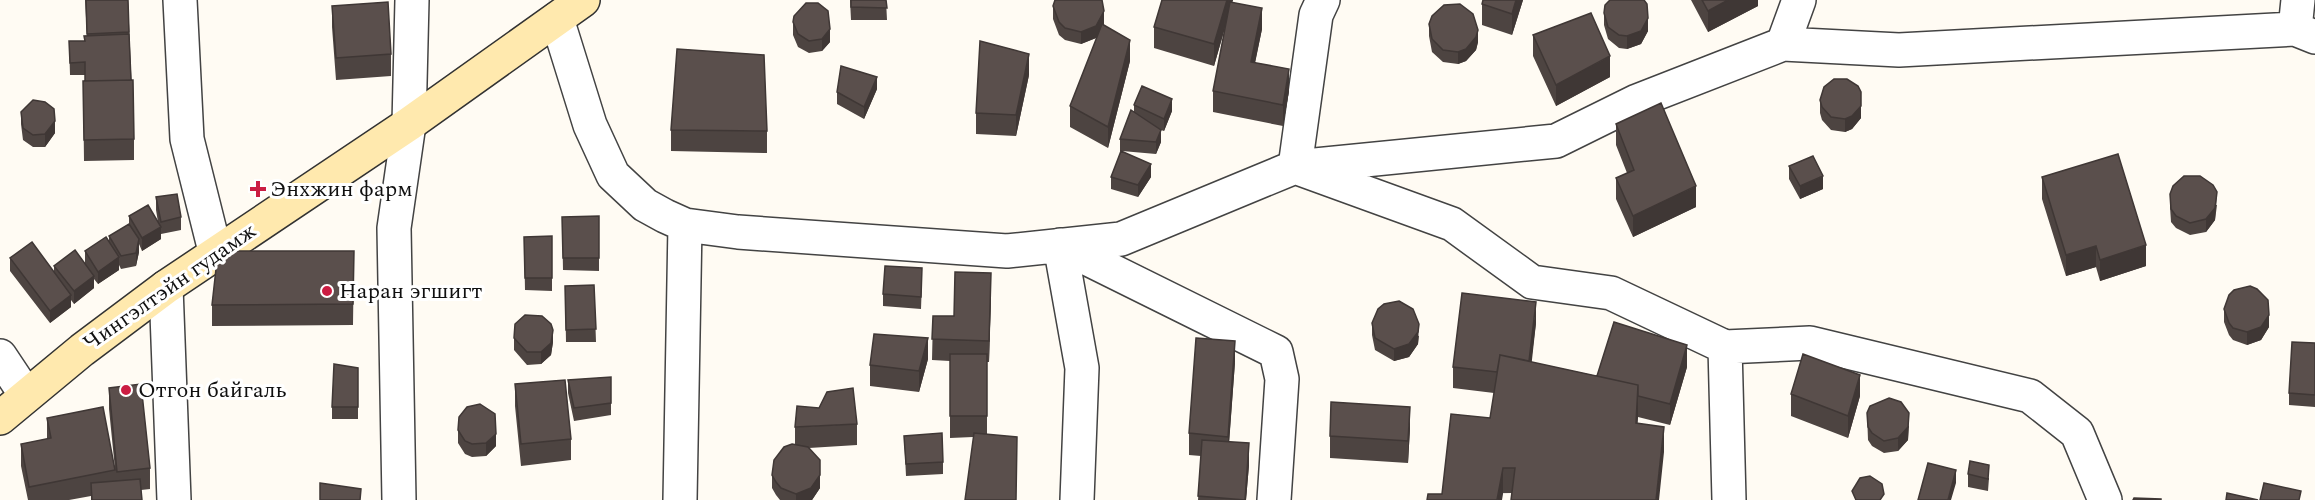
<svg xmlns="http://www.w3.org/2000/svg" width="2315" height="500" font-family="Spectral,serif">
  <rect width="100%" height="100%" fill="#fffbf3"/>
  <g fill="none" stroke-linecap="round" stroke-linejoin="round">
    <!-- street casing -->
    <g stroke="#434343" stroke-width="36">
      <path id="street" d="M180 0 187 139 216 255
        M1323 0 1316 15 1295 167 1452 224 1532 282 1611 293 1725 347 1810 343 2030 396 2077 433 2105 500
        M557 19 590 125 613 175 645 205 665 216 685 225 738 232 1007 251 1121 239 1295 167 1556 141 1637 101 1783 44 1899 50 2295 29 2315 37
        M2295 29 2298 0
        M1783 44 1799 0
        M1060 245 1276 352 1282 379 1274 500
        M1060 245 1082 368 1077 500
        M166 287 174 500
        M1725 347 1729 500
        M0 356 26 395
        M399 500 394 228 409 124 412 0
        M680 500 685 225"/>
    </g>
    <!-- secondary casing -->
    <g stroke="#323232" stroke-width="36">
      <path id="secondary" d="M0 418 82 350 166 287 409 124 583 0"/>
    </g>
    <!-- street -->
    <use href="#street" stroke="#fff" stroke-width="33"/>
    <!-- secondary -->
    <use href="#secondary" stroke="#ffe9ae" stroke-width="33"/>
  </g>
  <!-- wall -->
  <path fill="#4d4441" d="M85 0H128L134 139V160L84 161 83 81H85V75H70L69 41H84L87 36Z
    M850 0H886L887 20H851Z
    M1162 0H1233L1232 2 1262 29 1255 62 1289 91 1283 126 1213 112V91L1226 24 1214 66 1154 48V27Z
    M1523 0 1512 35 1482 25V4Z
    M1691 0H1758V6L1708 32Z
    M332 6 391 54V76L336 80 332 27Z
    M1053 6 1104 24 1103 25 1130 61 1108 148 1070 127V106L1100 31 1096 38 1081 44 1065 40 1059 35 1053 19Z
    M1604 13 1648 31 1641 44 1627 49 1619 48 1608 39 1604 25Z
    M793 22 830 42 822 51 809 53 798 47 793 35Z
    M1429 24 1478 42 1476 50 1466 61 1458 64 1443 62 1432 52 1429 36Z
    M1533 35 1610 77 1556 106 1533 56Z
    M1029 75 1016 136 976 134V113Z
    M877 89 864 119 837 104V92Z
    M1820 100 1861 118 1852 129 1845 132 1831 130 1822 120 1820 113Z
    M1134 105 1172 111 1164 131 1161 130V142L1156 154 1122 151 1151 177 1138 197 1111 189V177L1121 151H1120V139L1134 112Z
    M21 112 55 133 45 147H33L23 140 21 124Z
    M1616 124 1696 207 1633 237 1616 199V178L1627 173 1616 145Z
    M671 130 767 131V153L671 151Z
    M1789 166 1823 189 1800 199 1789 179Z
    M2042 177 2146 266 2100 281 2096 267 2066 276 2042 199Z
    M2170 194 2217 205 2215 220 2206 232 2190 235 2176 228 2171 222 2170 207Z
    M156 197 181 217V230L161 234V239L142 251 139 244V252L136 266 121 269 119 265V270L98 284 94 279V288L74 304 71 300V307L50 323 10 271V258L54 272V266L85 263V251L109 242V236L129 225V216L158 222 156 210Z
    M599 216V271L563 270 562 217Z
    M552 236V291L525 290 524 237Z
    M354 251 353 325 212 326V305Z
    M922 281 921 309 883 306V294Z
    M594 285 596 342H566L565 286Z
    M991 294 989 362H987V434L973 437 950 438V361L932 360 933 316H954Z
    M2224 309 2269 327 2261 340 2247 345 2233 340 2229 335 2224 322Z
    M1372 323 1419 336 1418 344 1409 357 1394 361 1375 350 1372 335Z
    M1536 323 1531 362 1597 376 1687 367 1670 425 1638 417 1637 424 1664 452 1512 493 1442 494 1490 418 1494 393 1453 388V367Z
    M514 338 553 342 551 355 541 364 527 365 514 350Z
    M2315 343V407L2289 405V393Z
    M928 359 919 392 870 386V365Z
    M1235 362 1229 442 1249 465 1246 500H1198L1201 456 1189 455V433Z
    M358 368V419H332V407Z
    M611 377V415L574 421 568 393V380Z
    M515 384 571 439V460L521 466 515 406Z
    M109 388 150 468V489L141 490 142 500H91V496L69 500H28L21 466V444L47 439V418L115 469 109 409Z
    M1791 394 1860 396 1848 438 1791 416Z
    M1867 413 1909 426 1908 440 1898 451 1884 453 1872 446 1868 440Z
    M857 424V445L809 448 820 488 812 500H780L776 495 772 488V475L795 445V427Z
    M1410 428 1408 463 1330 458V436Z
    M458 430 496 446 486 456 472 457 465 454 458 443Z
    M904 436 943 462V474L906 476Z
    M1968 474 1989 478 1988 491 1968 487Z"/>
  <!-- shaded-wall -->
  <path fill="#3f3735" d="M1227 0H1233L1214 66V44Z
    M1516 0H1523L1512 35V14Z
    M1728 0H1758V6L1708 32V11Z
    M1262 8V29L1251 83V62Z
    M1104 11V24L1096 38 1081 44V32Z
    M1648 18V31L1641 44 1627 49V36Z
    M830 29V42L822 51V39Z
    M1478 30V42L1476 50 1466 61 1458 64V52Z
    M1130 40V61L1108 148V127Z
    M1029 54V75L1016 136V115Z
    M1610 56V77L1556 106V85Z
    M1289 69V91L1283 126V105Z
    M877 77V89L864 119V107Z
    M1861 92V118L1852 129 1845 132V119Z
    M1172 99V111L1164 131V119Z
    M55 121V133L45 147V134Z
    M1161 130V142L1156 154V142Z
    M1151 164V177L1138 197V185Z
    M1823 176V189L1800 199V186Z
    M1696 186V207L1633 237V216Z
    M2217 192 2215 220 2206 232V219Z
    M161 227V239L142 251V238Z
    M139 239V252L136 266V253Z
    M2146 245V266L2100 281V260Z
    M2096 246V267L2066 276V255Z
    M119 257V270L98 284V272Z
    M991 273V294L989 362V341Z
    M94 276V288L74 304V291Z
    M71 295V307L50 323V311Z
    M1536 302V323L1529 387V366Z
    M2269 315V327L2261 340 2247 345V332Z
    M1419 324 1418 344 1409 357 1394 361V349Z
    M553 330V342L551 355 541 364V352Z
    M928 338V359L919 392V371Z
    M1235 341V362L1228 458V437Z
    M1687 345V367L1670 425V404Z
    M1860 375V396L1848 438V416Z
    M1638 385V417L1636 449V423Z
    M1410 407V428L1408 463V441Z
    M1909 413 1908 440 1898 451V438Z
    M1664 427V452L1659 500H1656Z
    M496 434V446L486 456V443Z
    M1249 443V465L1246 500H1245Z
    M1503 468V494L1502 500H1497Z
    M1956 470V483L1951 500H1948Z
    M820 475V488L812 500H796V494Z"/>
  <!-- building -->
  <path fill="#5a4f4c" stroke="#3f3735" stroke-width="1.5" d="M86 0H128L129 32 87 34Z
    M851 0H886L887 8 851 7Z
    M1055 0H1102L1104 11 1096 26 1081 32 1065 28 1059 22 1053 6Z
    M1162 0H1227L1214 44 1154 27Z
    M1483 0H1516L1512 14 1482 4Z
    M1610 0H1644L1647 4 1648 18 1641 31 1627 36 1619 35 1608 27 1604 13 1605 5Z
    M1702 0H1728L1708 11Z
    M388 2 391 54 336 58 332 6Z
    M1230 2 1262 8 1251 62 1289 69 1283 105 1213 91Z
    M806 3H818L828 11 830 29 822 39 809 41 798 34 793 22 794 16Z
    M1460 4 1473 14 1478 30 1476 37 1466 49 1458 52 1443 50 1432 39 1429 24 1432 16 1444 5Z
    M1591 13 1610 56 1556 85 1533 35Z
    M1102 24 1130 40 1108 127 1070 106Z
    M129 34 131 80 85 81V62L70 63 69 41H85L84 36Z
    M980 41 1029 54 1016 115 976 113Z
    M677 49 764 55 767 131 671 130Z
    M841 66 877 77 864 107 837 92Z
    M1834 79H1847L1858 86 1861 92V106L1852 116 1845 119 1831 117 1822 107 1820 100 1824 87Z
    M133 80 134 139 84 140 83 81Z
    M1142 86 1172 99 1164 119 1134 105Z
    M33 100 45 102 54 109 55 121 45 134 33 135 23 128 21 112Z
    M1661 103 1696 186 1633 216 1616 178 1634 170 1616 124Z
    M1131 110 1161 130 1156 142 1120 139Z
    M1121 151 1151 164 1138 185 1111 177Z
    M2118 154 2146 245 2100 260 2096 246 2066 255 2042 177Z
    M1813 156 1823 176 1800 186 1789 166Z
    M2184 176H2200L2213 185 2217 192 2215 208 2206 219 2190 223 2176 216 2171 209 2170 194 2173 186Z
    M177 194 181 217 161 222 156 197Z
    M148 205 161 227 142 238 129 216Z
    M599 216V258H563L562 217Z
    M129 224 139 239 136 253 121 256 109 236Z
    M552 236V278H525L524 237Z
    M106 237 119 257 98 272 85 251Z
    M32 242 71 295 50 311 10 258Z
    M75 250 94 276 74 291 54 266Z
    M218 251H354L353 304 212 305Z
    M885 266 922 268 921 297 883 294Z
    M955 272 991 273 989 341 932 339 933 316H954Z
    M594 285 596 329 566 330 565 286Z
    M2250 286 2257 289 2268 300 2269 315 2261 327 2247 332 2233 328 2229 323 2224 309 2229 295 2234 290Z
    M1462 293 1536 302 1529 361 1500 355 1497 372 1453 367Z
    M1399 301 1413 309 1419 324 1418 332 1409 344 1394 349 1375 338 1372 323 1378 309 1384 304Z
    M525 315 542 316 551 324 553 330 551 343 541 352H527L514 338 515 324Z
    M1614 322 1687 345 1670 404 1638 396V385L1597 376Z
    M874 334 928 338 919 371 870 365Z
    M1196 338 1235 341 1228 437 1189 433Z
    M2292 342 2315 343V395L2289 393Z
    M950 354H987V416H950Z
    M1803 354 1860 375 1848 416 1791 394Z
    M1500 355 1638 385 1636 423 1664 427 1656 500H1511L1515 468H1503L1497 500H1427L1428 494H1442L1451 414 1490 418Z
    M334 364 358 368V407H332Z
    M611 377V403L574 408 568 380Z
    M565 380 571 439 521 444 515 384Z
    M141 384 150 468 117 472 109 388Z
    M853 388 857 424 795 427 797 406 819 408 827 392Z
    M1889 398 1901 402 1909 413 1908 427 1898 438 1884 441 1872 433 1868 427 1867 413 1870 406Z
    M1331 402 1410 407 1408 441 1330 436Z
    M480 404 495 414 496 434 486 443 472 444 465 441 458 430 459 417 467 407Z
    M103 407 115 470 29 487 21 444 51 438 47 418Z
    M942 433 943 462 906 464 904 436Z
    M974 433 1017 437 1016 500H965Z
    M1202 440 1249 443 1245 500 1198 496Z
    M792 444 808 447 820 460V475L811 488 796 494 781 488 776 482 772 475 774 460 784 447Z
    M1970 461 1989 465 1988 479 1968 474Z
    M1928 463 1956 470 1948 500H1918Z
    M1870 476 1882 484 1884 494 1880 500H1856L1852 491 1860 478Z
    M140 479 142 500H92L91 483Z
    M320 483 361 489 360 500H320Z
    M2264 483 2301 491 2299 500H2260Z
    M2227 493 2258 500H2226Z
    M2134 498 2161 499V500H2133Z"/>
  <!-- markers -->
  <g fill="#cb1d42" stroke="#fff" stroke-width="2">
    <path d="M255 180h6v6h6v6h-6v6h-6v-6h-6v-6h6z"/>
    <circle cx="327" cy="291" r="6"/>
    <circle cx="126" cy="390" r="6"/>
  </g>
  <g text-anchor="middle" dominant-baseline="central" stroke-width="6" stroke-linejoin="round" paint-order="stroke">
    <!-- poi labels -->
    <g font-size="22" fill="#101010" stroke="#fff" text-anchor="start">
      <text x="270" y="189">Энхжин фарм</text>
      <text x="339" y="291">Наран эгшигт</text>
      <text x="138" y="390">Отгон байгаль</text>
    </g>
    <!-- street labels -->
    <g font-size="22" fill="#101010" stroke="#fff">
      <text transform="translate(170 287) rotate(-35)">Чингэлтэйн гудамж</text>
    </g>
  </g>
</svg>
